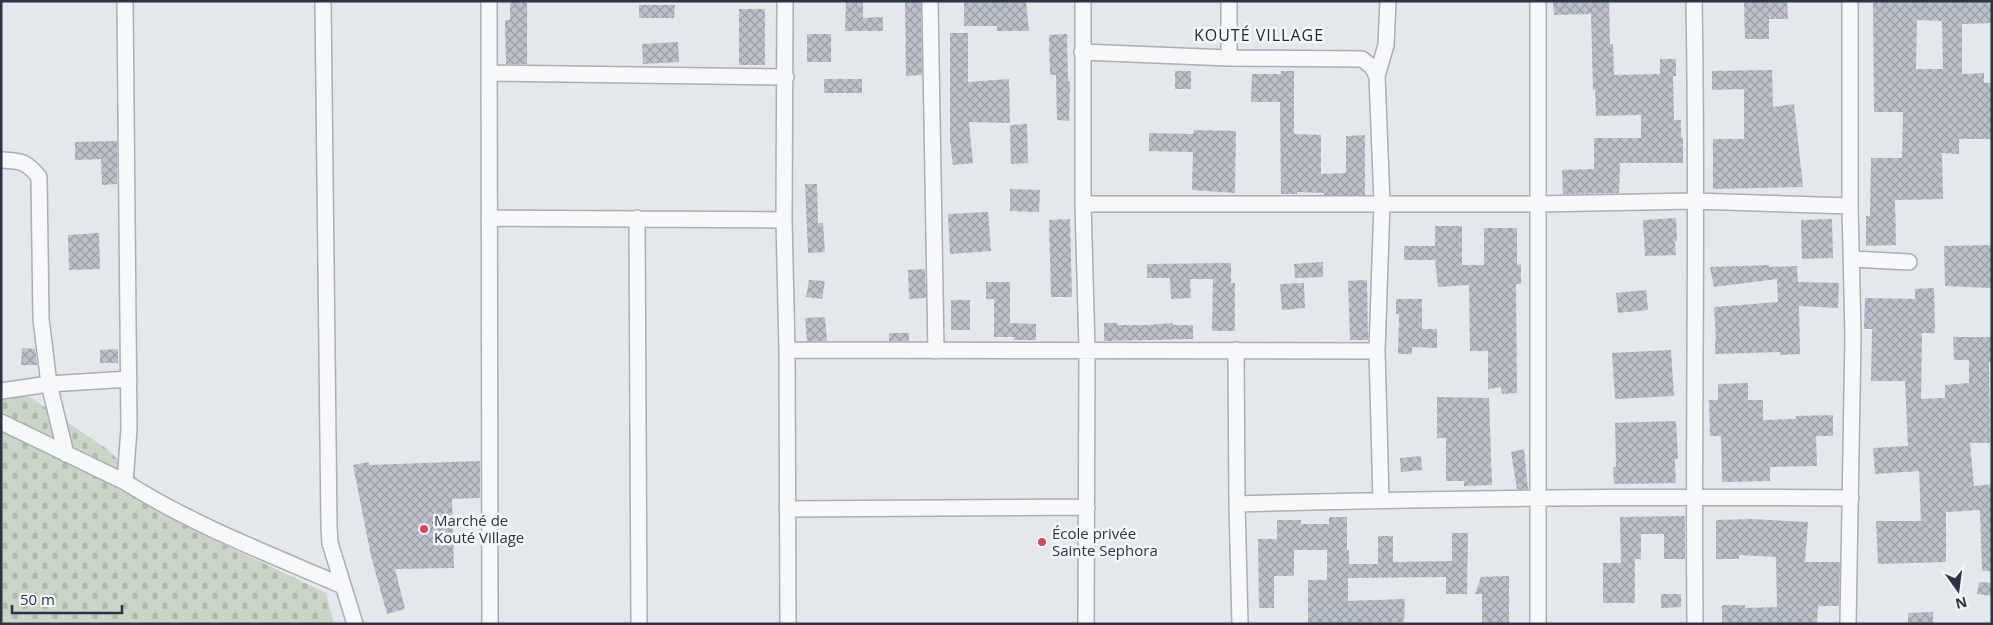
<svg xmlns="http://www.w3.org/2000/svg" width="1993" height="625" font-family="'Open Sans',sans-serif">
  <defs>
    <pattern id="cemetery-stones" width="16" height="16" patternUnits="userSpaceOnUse" patternTransform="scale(1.25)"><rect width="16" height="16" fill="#c9d6c5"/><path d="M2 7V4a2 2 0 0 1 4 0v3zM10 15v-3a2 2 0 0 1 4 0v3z" fill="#adb8ab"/></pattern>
    <pattern id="building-cross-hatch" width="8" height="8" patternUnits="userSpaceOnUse" patternTransform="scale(1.25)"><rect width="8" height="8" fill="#bbc0ca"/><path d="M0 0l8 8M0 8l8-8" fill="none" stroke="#989da6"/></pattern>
  </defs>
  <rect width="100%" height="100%" fill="#e4e7ec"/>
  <!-- cemetery -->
  <path fill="url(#cemetery-stones)" d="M1 388 30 397 107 449 150 492 189 528 326 593 334 624H1Z"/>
  <!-- building -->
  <path fill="url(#building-cross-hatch)" fill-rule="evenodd" d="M510 1H527V64H506L505 20H510Z
    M846 1H863V18L883 17V31H845Z
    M905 1H921L922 75 906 76Z
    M964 1H1026L1029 31H997V26H964Z
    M1553 1H1609L1610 44H1613L1614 75 1660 74V59H1676V76H1673L1674 120H1681V138H1683V163H1620L1619 193 1563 194 1562 170 1594 169V138H1641V115L1596 116 1595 89 1593 90 1591 14 1554 15Z
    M1744 1H1787L1788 19H1769V39H1745Z
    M1873 1H1992V23L1962 24V74L1984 73V83H1992V139H1959V154L1942 153 1943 199 1895 200 1896 245 1866 246V216H1870L1871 158H1902L1903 112H1874ZM1917 20 1942 21 1943 69H1916Z
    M639 5H675L674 18H639Z
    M739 9H765V65H739Z
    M950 33H968V82L1009 79 1010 123 969 122 973 163 953 165 950 141Z
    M807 34H831V62H807Z
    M1067 34 1068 81 1070 82 1069 121 1057 120 1056 75H1050L1049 35Z
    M678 42 679 62 643 64 642 44Z
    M1772 70 1773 107 1794 104 1803 187 1713 189V139H1744V89L1712 90V71Z
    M1175 71H1191V89H1175Z
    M1281 71H1294V134L1321 135V174L1346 173V136L1365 135V195H1324V193L1297 192V194H1281L1280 102H1251L1252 74H1281Z
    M824 79H862V93H824Z
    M1027 124 1028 163 1011 164 1010 125Z
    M1194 130 1236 131 1235 193 1192 190 1193 152 1149 151V133L1193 134Z
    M117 141V184L102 185 101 159 75 160V142Z
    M805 184H817L818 223H823L825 252 808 253Z
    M1010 189 1040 190 1039 212 1010 211Z
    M988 212 991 251 950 254 948 214Z
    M1676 218 1677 241H1675L1676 255 1645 256 1643 220Z
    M1070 219 1072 297H1051L1049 220Z
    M1832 219 1833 258 1802 259 1801 220Z
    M1435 226H1462V265H1484V228H1517V265L1521 264V284H1516L1517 393 1502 394 1501 387 1488 389V351H1470L1469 285 1438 287 1435 260H1404V246H1435Z
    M99 233 100 269 69 270 68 235Z
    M1992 245V288L1945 286 1944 246Z
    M1323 262V277L1295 278 1294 264Z
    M1231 263V283H1235V331H1212L1213 279H1190L1191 298 1171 299 1170 278H1147V264Z
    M1769 265V267L1797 266 1798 282 1839 283 1838 308 1799 306 1800 354 1780 355V352L1715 354V339H1716L1714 307 1778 302 1777 279 1714 287 1710 267Z
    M925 269 926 298 909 299 908 270Z
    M809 280 825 281 822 299 806 297Z
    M1367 280 1368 340H1350L1348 281Z
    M986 282H1010V323L1036 324V340H1014V337H994V299H986Z
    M1304 283 1305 308 1282 310 1280 284Z
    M1934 288 1935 333H1922L1921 399 1945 398V385L1969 383V360H1954L1953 337H1992V362H1989L1990 443H1970L1974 486 1992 484V571H1982L1980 510 1946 512V562L1878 564 1876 521H1921L1919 471 1875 474 1873 448 1908 446 1905 381H1871L1872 329H1864L1865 298 1915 299V289Z
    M1646 290 1648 310 1618 313 1616 293Z
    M1396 299H1422V329H1437V348L1412 347V354H1398L1399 314H1396Z
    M951 300H970V330H951Z
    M825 317 827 341H807L805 318Z
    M1104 323H1117V325H1148L1173 323V325H1193V339L1104 341Z
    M889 333H909V341H889Z
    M22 348 35 349 37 365H21Z
    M118 349V363H100V350Z
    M1671 350 1674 396 1615 399 1612 353Z
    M1748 383V400H1763V420L1796 419V416L1833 415V436H1816L1817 466 1770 467V481L1722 482 1721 436H1710L1709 400H1718V384Z
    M1437 397 1489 398 1492 485 1464 486V481H1446V438H1437Z
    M1676 421 1678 459H1675L1676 483 1614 484 1613 467H1616L1615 423Z
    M1524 449 1528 489H1517L1511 452Z
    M1421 456 1422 470 1401 472 1400 458Z
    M480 461V498L452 499 454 568 395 569 405 609 387 614 371 556 353 465 369 462V465Z
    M1685 516V559H1664V534H1641V559H1635V603H1603V563H1621L1620 517Z
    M1329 517H1347V550H1349V564H1378V536H1393V562L1452 561V533H1468L1467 594H1446V577L1348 578V601L1405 599 1404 622 1308 624V580H1327V550H1294V576H1274V608H1259L1258 539H1277V520H1301V524H1329Z
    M1752 519 1808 522 1805 562H1840L1839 606H1818L1817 624H1722V605H1745V608L1777 607 1776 557 1739 555V559H1716V520Z
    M1509 576V624H1482V594H1475L1481 577Z
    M1979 582 1992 583V596L1977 594Z
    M1661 594H1681V607L1661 608Z
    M1933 612V624H1908V613Z"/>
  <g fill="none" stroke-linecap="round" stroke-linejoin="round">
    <!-- street casing -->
    <g stroke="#a9aeb7" stroke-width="18">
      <path id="street" d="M125 1 129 429 125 482C193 525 269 554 343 586
        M323 1 329 527 330 543 355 624
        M489 1 490 624
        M785 1 784 220 787 350 788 624
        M930 1 936 351
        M1083 1V204L1087 349 1086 624
        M1538 1V624
        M1694 1C1698 209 1693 416 1695 624
        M1229 58V1
        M489 73 786 77
        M1377 76 1386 45 1388 1
        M1 160C21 161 26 161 39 177L41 319 49 384 66 454
        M1083 204H1538L1695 201 1850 206
        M489 218 784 220
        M637 218 639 624
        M1852 259 1909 262
        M787 350 1377 351 1382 203 1377 76 1372 67 1362 59 1229 58 1082 52
        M1236 350 1237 504 1240 624
        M1377 351 1381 499
        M1 391 49 384 129 379
        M1 422 125 482
        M1237 504C1441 498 1646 496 1851 498
        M787 509 1087 507
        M1848 624 1853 335 1850 206V1"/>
    </g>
    <!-- street -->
    <use href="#street" stroke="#f7f8fa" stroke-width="15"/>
  </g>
  <!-- markers -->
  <g fill="#d1495b" stroke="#f4f6f9" stroke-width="2">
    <circle cx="424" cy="529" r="5"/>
    <circle cx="1042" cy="542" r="5"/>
  </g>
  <g text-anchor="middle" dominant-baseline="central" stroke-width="5" stroke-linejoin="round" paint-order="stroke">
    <!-- poi labels -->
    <g font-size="15" fill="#2b3445" stroke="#f4f6f9" text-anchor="start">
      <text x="434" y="520">Marché de<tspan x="434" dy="17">Kouté Village</tspan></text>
      <text x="1052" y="533">École privée<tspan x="1052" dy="17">Sainte Sephora</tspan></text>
    </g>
    <!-- neighbourhood labels -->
    <g font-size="16" letter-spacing="1" fill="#1d2536" stroke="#f4f6f9">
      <text x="1259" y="35">KOUTÉ VILLAGE</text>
    </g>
  </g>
  <!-- border -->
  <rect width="1993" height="625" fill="none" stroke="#2b3445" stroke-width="5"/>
  <!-- north arrow -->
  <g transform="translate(1958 590) rotate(166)" stroke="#f4f6f9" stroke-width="4" paint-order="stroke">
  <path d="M0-4L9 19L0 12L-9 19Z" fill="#2b3445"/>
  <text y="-8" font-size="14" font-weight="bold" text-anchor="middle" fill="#2b3445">N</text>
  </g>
  <!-- scale -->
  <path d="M12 605v8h110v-8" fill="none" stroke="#2b3445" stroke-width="2.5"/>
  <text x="20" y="605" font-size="15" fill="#2b3445" stroke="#f4f6f9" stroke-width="4" paint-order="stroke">50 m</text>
</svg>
